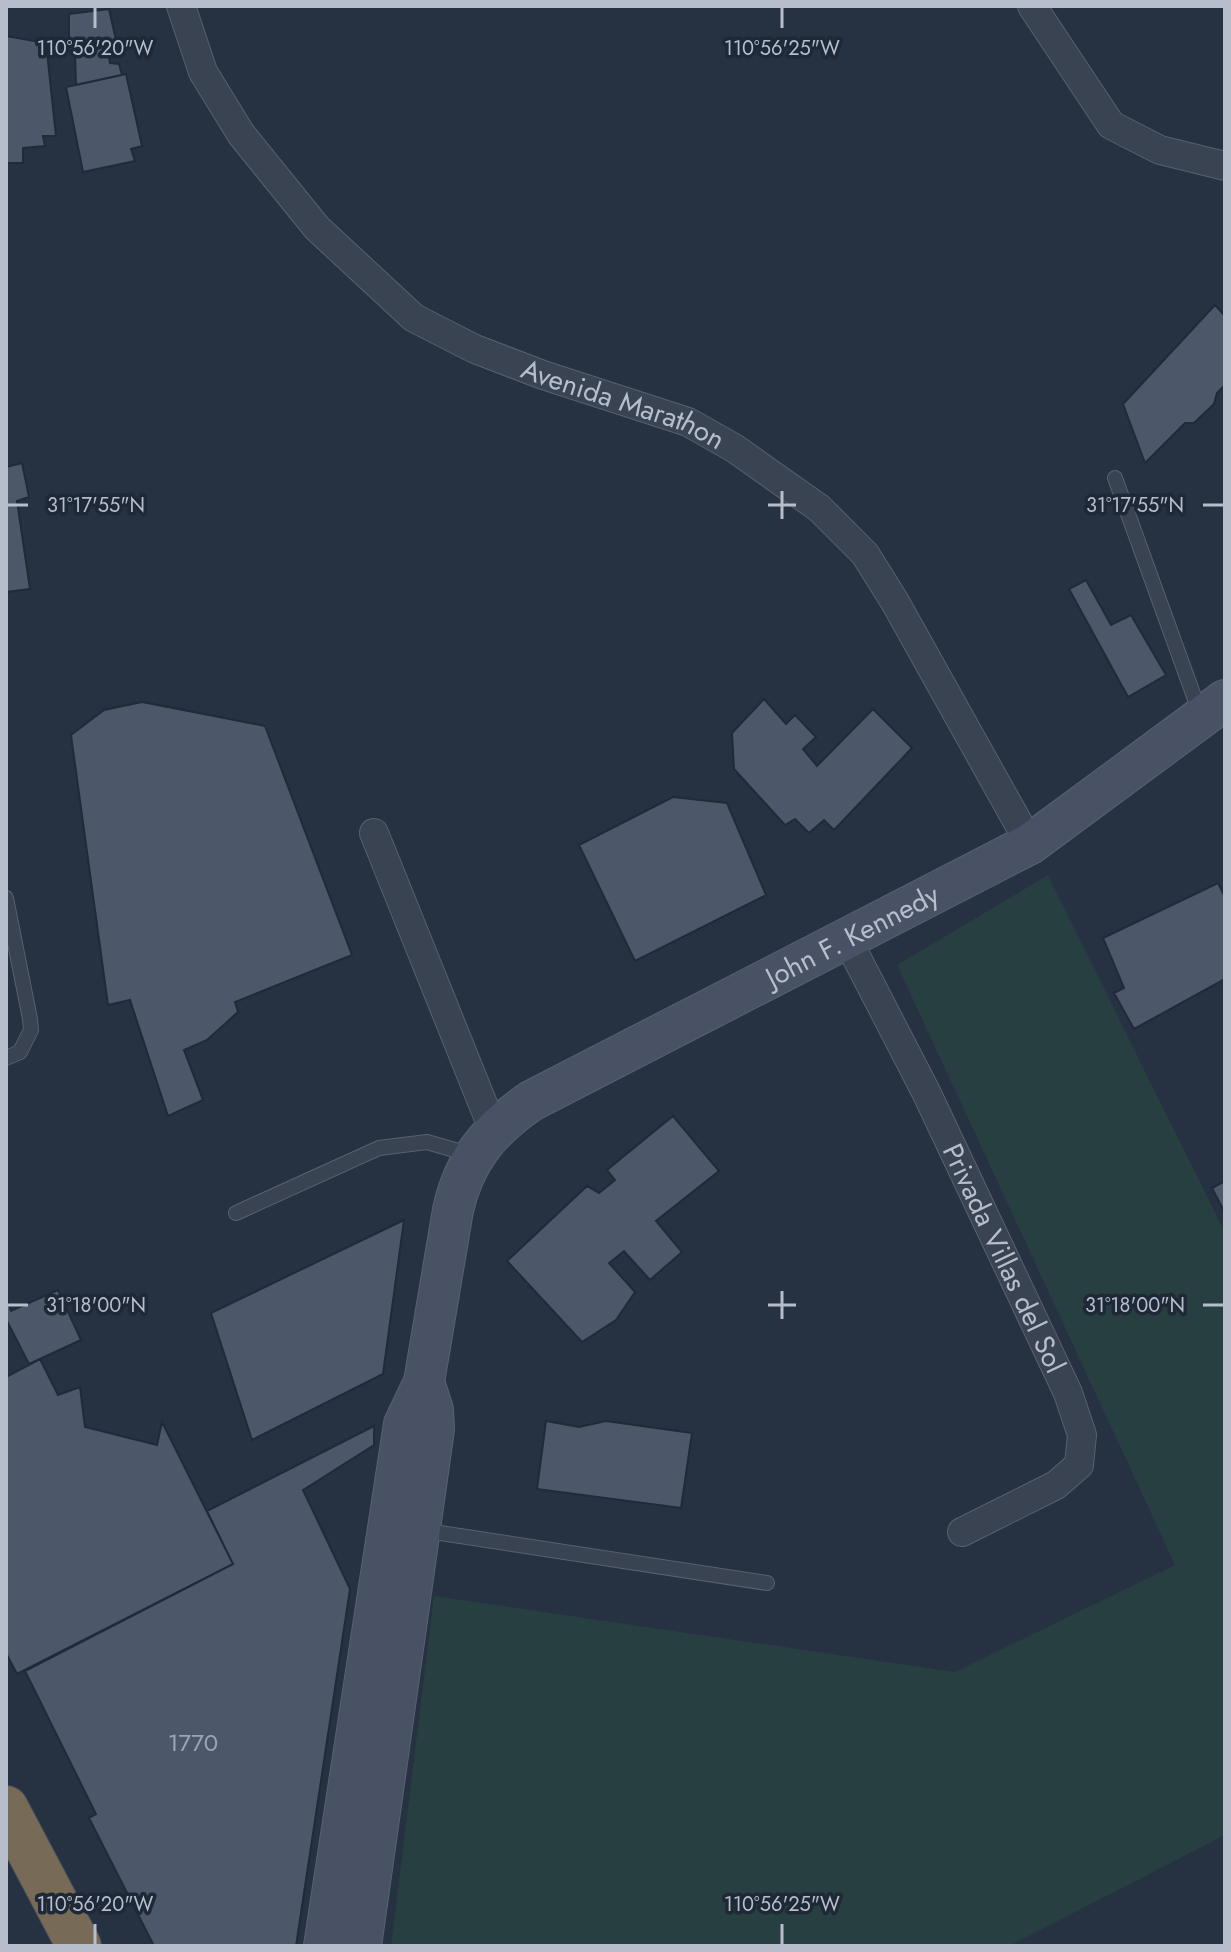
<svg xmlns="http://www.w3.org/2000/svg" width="1231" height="1952" font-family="Jost,sans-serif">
  <rect width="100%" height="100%" fill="#263141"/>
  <!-- green -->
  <path fill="#283f42" d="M1048 875 1225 1233V1835L1009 1946H391L434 1596 955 1672 1175 1565 897 965Z"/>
  <!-- building -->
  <path fill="#4c586a" stroke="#212a38" stroke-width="2" d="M109 9 116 40 106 42 110 63 119 64 122 75 76 85 75 51 69 50V14Z
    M6 36 46 43 56 136H43L45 146 23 148V163H6Z
    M126 74 142 146 131 149 135 161 83 172 66 87Z
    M1215 305 1225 316V385L1217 393 1214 404 1194 423H1185L1145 463 1123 404Z
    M22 463 29 497 17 501 30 589 6 592V467Z
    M1086 580 1111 625 1131 615 1166 675 1128 697 1069 589Z
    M764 699 786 724 795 715 816 737 803 749 817 766 873 709 912 748 834 830 824 820 809 833 795 819 785 825 734 769 732 733Z
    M142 702 265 726 352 955 235 1002 238 1012 207 1040 184 1050 203 1100 168 1116 130 1000 108 1005 71 735 104 710Z
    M673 797 727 803 766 895 635 961 579 845Z
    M1218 883 1225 897V979L1134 1029 1114 993 1124 988 1103 938Z
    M673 1116 719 1171 656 1221 682 1252 650 1280 624 1251 609 1263 635 1292 616 1320 582 1342 507 1261 587 1186 599 1193 615 1180 607 1170Z
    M1225 1181V1213L1212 1188Z
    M404 1220 383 1374 252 1440 211 1313Z
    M58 1290 81 1340 29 1364 8 1323 6 1325V1295L11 1311Z
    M40 1359 58 1395 80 1387 85 1427 157 1445 162 1422 233 1564 17 1674 6 1653V1377Z
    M546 1421 579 1427 606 1421 692 1433 681 1508 537 1489Z
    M374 1426V1445L303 1490 350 1589 296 1946H154L89 1818 96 1814 25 1671 233 1564 207 1511Z"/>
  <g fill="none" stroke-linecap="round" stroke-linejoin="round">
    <!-- lane casing -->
    <g stroke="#58616e" stroke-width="16">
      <path id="lane" d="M1115 478 1200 713
        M6 898 30 1019 31 1030 20 1052 6 1058
        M236 1213 379 1148 427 1142 472 1155
        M421 1530 767 1583"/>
    </g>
    <!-- street casing -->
    <g stroke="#58616e" stroke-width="30">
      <g id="street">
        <path id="s1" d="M181 6 203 72 241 134 317 228 414 318 475 349 543 375 688 422 734 448 819 508 865 554 895 602 1030 844"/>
        <path d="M1032 6 1111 125 1160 150 1225 166"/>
        <path d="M374 833 493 1129"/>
        <path id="s2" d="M846 937 926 1092 1068 1393 1082 1435 1079 1465 1056 1485 962 1532"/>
      </g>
    </g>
    <!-- secondary casing -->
    <g stroke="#58616e" stroke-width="42">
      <g id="secondary">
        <path id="s3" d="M324 1946 404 1424 424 1382 453 1210C464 1160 489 1130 531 1101L1030 844 1225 700"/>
        <path d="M361 1946 434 1429 433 1410 424 1382"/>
      </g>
    </g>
    <!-- highway casing -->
    <g stroke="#454e5b" stroke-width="46">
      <path id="highway" d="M6 1808 79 1946"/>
    </g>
    <!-- lane -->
    <use href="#lane" stroke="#3a4351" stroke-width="14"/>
    <!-- street -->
    <use href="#street" stroke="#3a4351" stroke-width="28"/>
    <!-- secondary -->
    <use href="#secondary" stroke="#485264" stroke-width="40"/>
    <!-- highway -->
    <use href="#highway" stroke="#776b57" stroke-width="44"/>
  </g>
  <!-- ticks -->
  <path fill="none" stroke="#b7becb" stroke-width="3" d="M95 8V28M782 8V28M782 491V519M8 505H28M768 505H796M1203 505H1223M782 1291V1319M8 1305H28M768 1305H796M1203 1305H1223M95 1924V1944M782 1924V1944"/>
  <g text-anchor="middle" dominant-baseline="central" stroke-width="7" stroke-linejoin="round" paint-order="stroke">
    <!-- number labels -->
    <g font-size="24" fill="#9ca4b3">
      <text x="193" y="1742">1770</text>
    </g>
    <!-- street labels -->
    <g font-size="28" fill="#b7becb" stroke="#1f2836">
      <text stroke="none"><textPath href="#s1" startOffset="622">Avenida Marathon</textPath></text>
      <text stroke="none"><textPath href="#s3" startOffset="1248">John F. Kennedy</textPath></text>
      <text stroke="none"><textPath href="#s2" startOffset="358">Privada Villas del Sol</textPath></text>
    </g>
  </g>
  <g font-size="20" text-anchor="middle" fill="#b7becb" stroke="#1f2836" stroke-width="7" stroke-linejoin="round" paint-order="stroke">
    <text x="95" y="55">110°56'20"W</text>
    <text x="782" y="55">110°56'25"W</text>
    <text x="1135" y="512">31°17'55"N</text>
    <text x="96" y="512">31°17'55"N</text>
    <text x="96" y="1312">31°18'00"N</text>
    <text x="1135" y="1312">31°18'00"N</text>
    <text x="95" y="1911">110°56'20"W</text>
    <text x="782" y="1911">110°56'25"W</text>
  </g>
  <!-- border -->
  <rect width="1231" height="1952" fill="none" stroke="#b7becb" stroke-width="16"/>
</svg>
